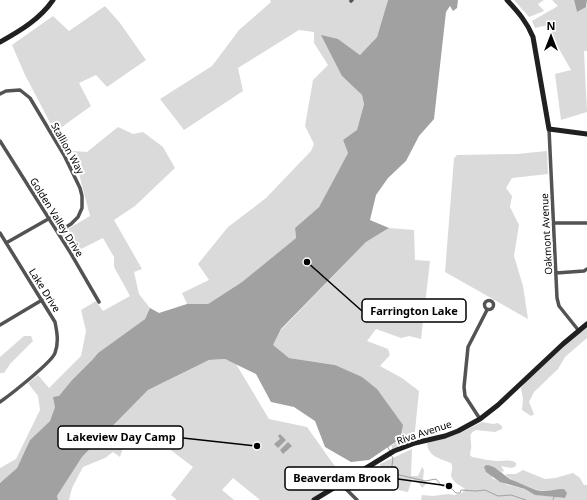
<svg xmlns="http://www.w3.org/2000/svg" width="587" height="500" font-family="'Noto Sans',sans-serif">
  <rect width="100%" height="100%" fill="#fff"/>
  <!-- green -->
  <path fill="#dadada" d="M270 0H388L377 37 360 55 338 39 342 76 362 95 364 103 357 131 343 140 348 153 319 207 295 228 296 238 242 282 208 304H187L182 293 209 280 198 264 228 227 266 198 311 151 314 144 305 126 313 80 328 65 314 43V32L299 30 238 68 243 91 184 130 160 99 212 66 239 30 271 2Z
    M514 0H544L538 4 544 11 529 17Z
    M552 0H574L577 12 587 6V51H584L587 112 561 120 555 74 571 70 558 47 548 25 535 28 532 21 558 6Z
    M105 6 120 23 146 60 107 87 96 75 79 83 91 106 55 132 25 75 12 45 53 16 69 31Z
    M118 127 133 134 143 132 163 147 175 168 135 206 114 220 142 269 134 272 139 294 150 308 145 319 98 353 93 359 72 380 59 397 50 421 30 440 17 468 0 483V468L16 459 40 410 38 396 28 383 38 375 49 388 81 356 86 331 81 310 96 301 103 311 130 296 114 267V257L103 238 73 253 61 233 90 216 73 151 87 152Z
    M547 151 548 174 512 178 506 188 512 196 510 207 519 225 514 256 523 286 528 319 445 272 454 158 457 155 517 154Z
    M389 228 414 230 415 260 430 261 421 339 409 336 401 338 376 329 367 341 388 349 390 355 380 366 402 378 419 391 414 441 393 449 391 446 400 439 335 365 289 358 272 346 281 330 366 242Z
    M587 326V338L565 357 558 369 534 392 529 402 534 414 531 416 522 410 523 399 521 388 525 382Z
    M24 336H31L33 341 10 364 4 373H0V357Z
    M225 359 236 364 269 419 307 427 334 465 348 477 313 500H260L233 478 222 490 234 500H177L171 495 193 467 142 428 127 435 120 457 113 452 105 458 83 467 72 488 69 500H58L57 496 82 457 148 390 209 360Z
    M482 422 493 424 498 423 502 426V429L495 432 476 430C468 434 471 437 471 444 472 448 470 451 470 455L472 457C479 458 490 461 498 461 504 461 511 459 516 463V466L512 468 501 466 504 471 502 472 493 467 492 478 508 485 525 489 537 495 565 498 552 490C539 494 516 483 505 475L507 474H516L523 470 545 479 555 478 573 473 580 478 584 485H587V500H421L422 495 433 496 448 494 454 495 462 493 465 489C459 484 451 482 451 474 452 470 453 467 451 463 441 459 427 456 427 443L458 434Z
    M412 449 411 476H418L422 467 424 470 423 479 427 483 422 488 419 483 412 479 408 492C386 488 385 485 380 464Z"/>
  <!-- water -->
  <path fill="#a1a1a1" d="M388 0H458L457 8 453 11 450 6 446 12 434 119 419 136 406 161 388 178 376 195 370 220 389 228 366 242 281 329 273 345 289 358 335 365 362 377 377 389 403 425 400 439 369 460 351 462 325 447 315 421 294 407 271 402 256 374 225 359 209 360 148 390 82 457 57 496 58 500H0V483L17 468 30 440 50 421 55 407 53 397 59 396 72 380 93 359 98 353 145 319 150 308 159 313 187 304H208L242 282 296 238 295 228 319 207 348 153 343 140 357 130 364 104 362 95 342 76 321 35 338 39 360 55 377 37Z
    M574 0H587L586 7 577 12Z
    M280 434 286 440 278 448 274 444 280 439 278 436Z
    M288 442 292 446 283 454 280 450Z
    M486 465C495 465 502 474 510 479 517 482 528 487 536 490 545 493 554 489 564 489L567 493 565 498 535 495 525 489 500 482 486 472 484 467Z"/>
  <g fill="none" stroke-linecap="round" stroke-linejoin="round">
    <!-- stream -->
    <path stroke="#a1a1a1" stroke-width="1" d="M388 447 390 452
      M391 455 393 458 391 473 425 481 436 479 442 486H449L456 493H460L461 490 476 491 485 490 498 496 511 495 526 500
      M553 500 554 497"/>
    <!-- street -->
    <path stroke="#535353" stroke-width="3.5" d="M351 1 352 0
      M0 94 6 91 20 90 30 98 64 155 80 188 82 196V208L78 217 71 224 58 232
      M549 129 557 298 559 306 579 331
      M0 141 70 252 99 302
      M554 223H587
      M0 233 55 322C57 332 59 342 55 353 52 362 10 395 0 402
      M6 243 50 218
      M556 273 584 271 587 269
      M484.5 305a4.5 4.5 0 1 1 9 0a4.5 4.5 0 1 1-9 0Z
      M0 325 42 300
      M480 419 465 396 464 387 468 347 487 310
      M340 483 357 500"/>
    <!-- secondary -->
    <path stroke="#202020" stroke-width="5" d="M507 0C518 12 527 22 533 37L549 129 587 134
      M0 42C20 31 40 19 53 0
      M314 500 394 451 415 443 445 436 458 431 480 419 498 405 563 344 587 324"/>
  </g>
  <g text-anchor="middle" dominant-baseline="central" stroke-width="4" stroke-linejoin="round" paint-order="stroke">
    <!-- street labels -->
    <g font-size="10" fill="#000" stroke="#fff">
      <text transform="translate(68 148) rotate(61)">Stallion Way</text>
      <text transform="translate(57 217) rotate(58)">Golden Valley Drive</text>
      <text transform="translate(546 234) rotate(-93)">Oakmont Avenue</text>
      <text transform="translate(45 290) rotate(58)">Lake Drive</text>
      <text transform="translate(424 432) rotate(-18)">Riva Avenue</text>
    </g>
  </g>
  <!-- callouts -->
  <path fill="none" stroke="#000" stroke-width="1.5" d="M307 262L362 311M257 446L183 438M449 486L398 479"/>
  <g fill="#000" stroke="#fff" stroke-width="1.5">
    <circle cx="307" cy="262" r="4"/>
    <circle cx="257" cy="446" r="4"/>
    <circle cx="449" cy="486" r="4"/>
  </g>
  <g fill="#fff" stroke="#000" stroke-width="1.5">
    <rect x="362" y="299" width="104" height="23" rx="4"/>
    <rect x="58" y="426" width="125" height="23" rx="4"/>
    <rect x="285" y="467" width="113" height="23" rx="4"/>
  </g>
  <g font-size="11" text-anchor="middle" font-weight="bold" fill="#000">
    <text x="414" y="315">Farrington Lake</text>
    <text x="121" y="441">Lakeview Day Camp</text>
    <text x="342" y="482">Beaverdam Brook</text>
  </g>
  <!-- north arrow -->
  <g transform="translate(551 36)" stroke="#ffffff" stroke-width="3" paint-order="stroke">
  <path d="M0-3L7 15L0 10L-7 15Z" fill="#000000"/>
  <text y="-6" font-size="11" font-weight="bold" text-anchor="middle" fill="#000000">N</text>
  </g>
</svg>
